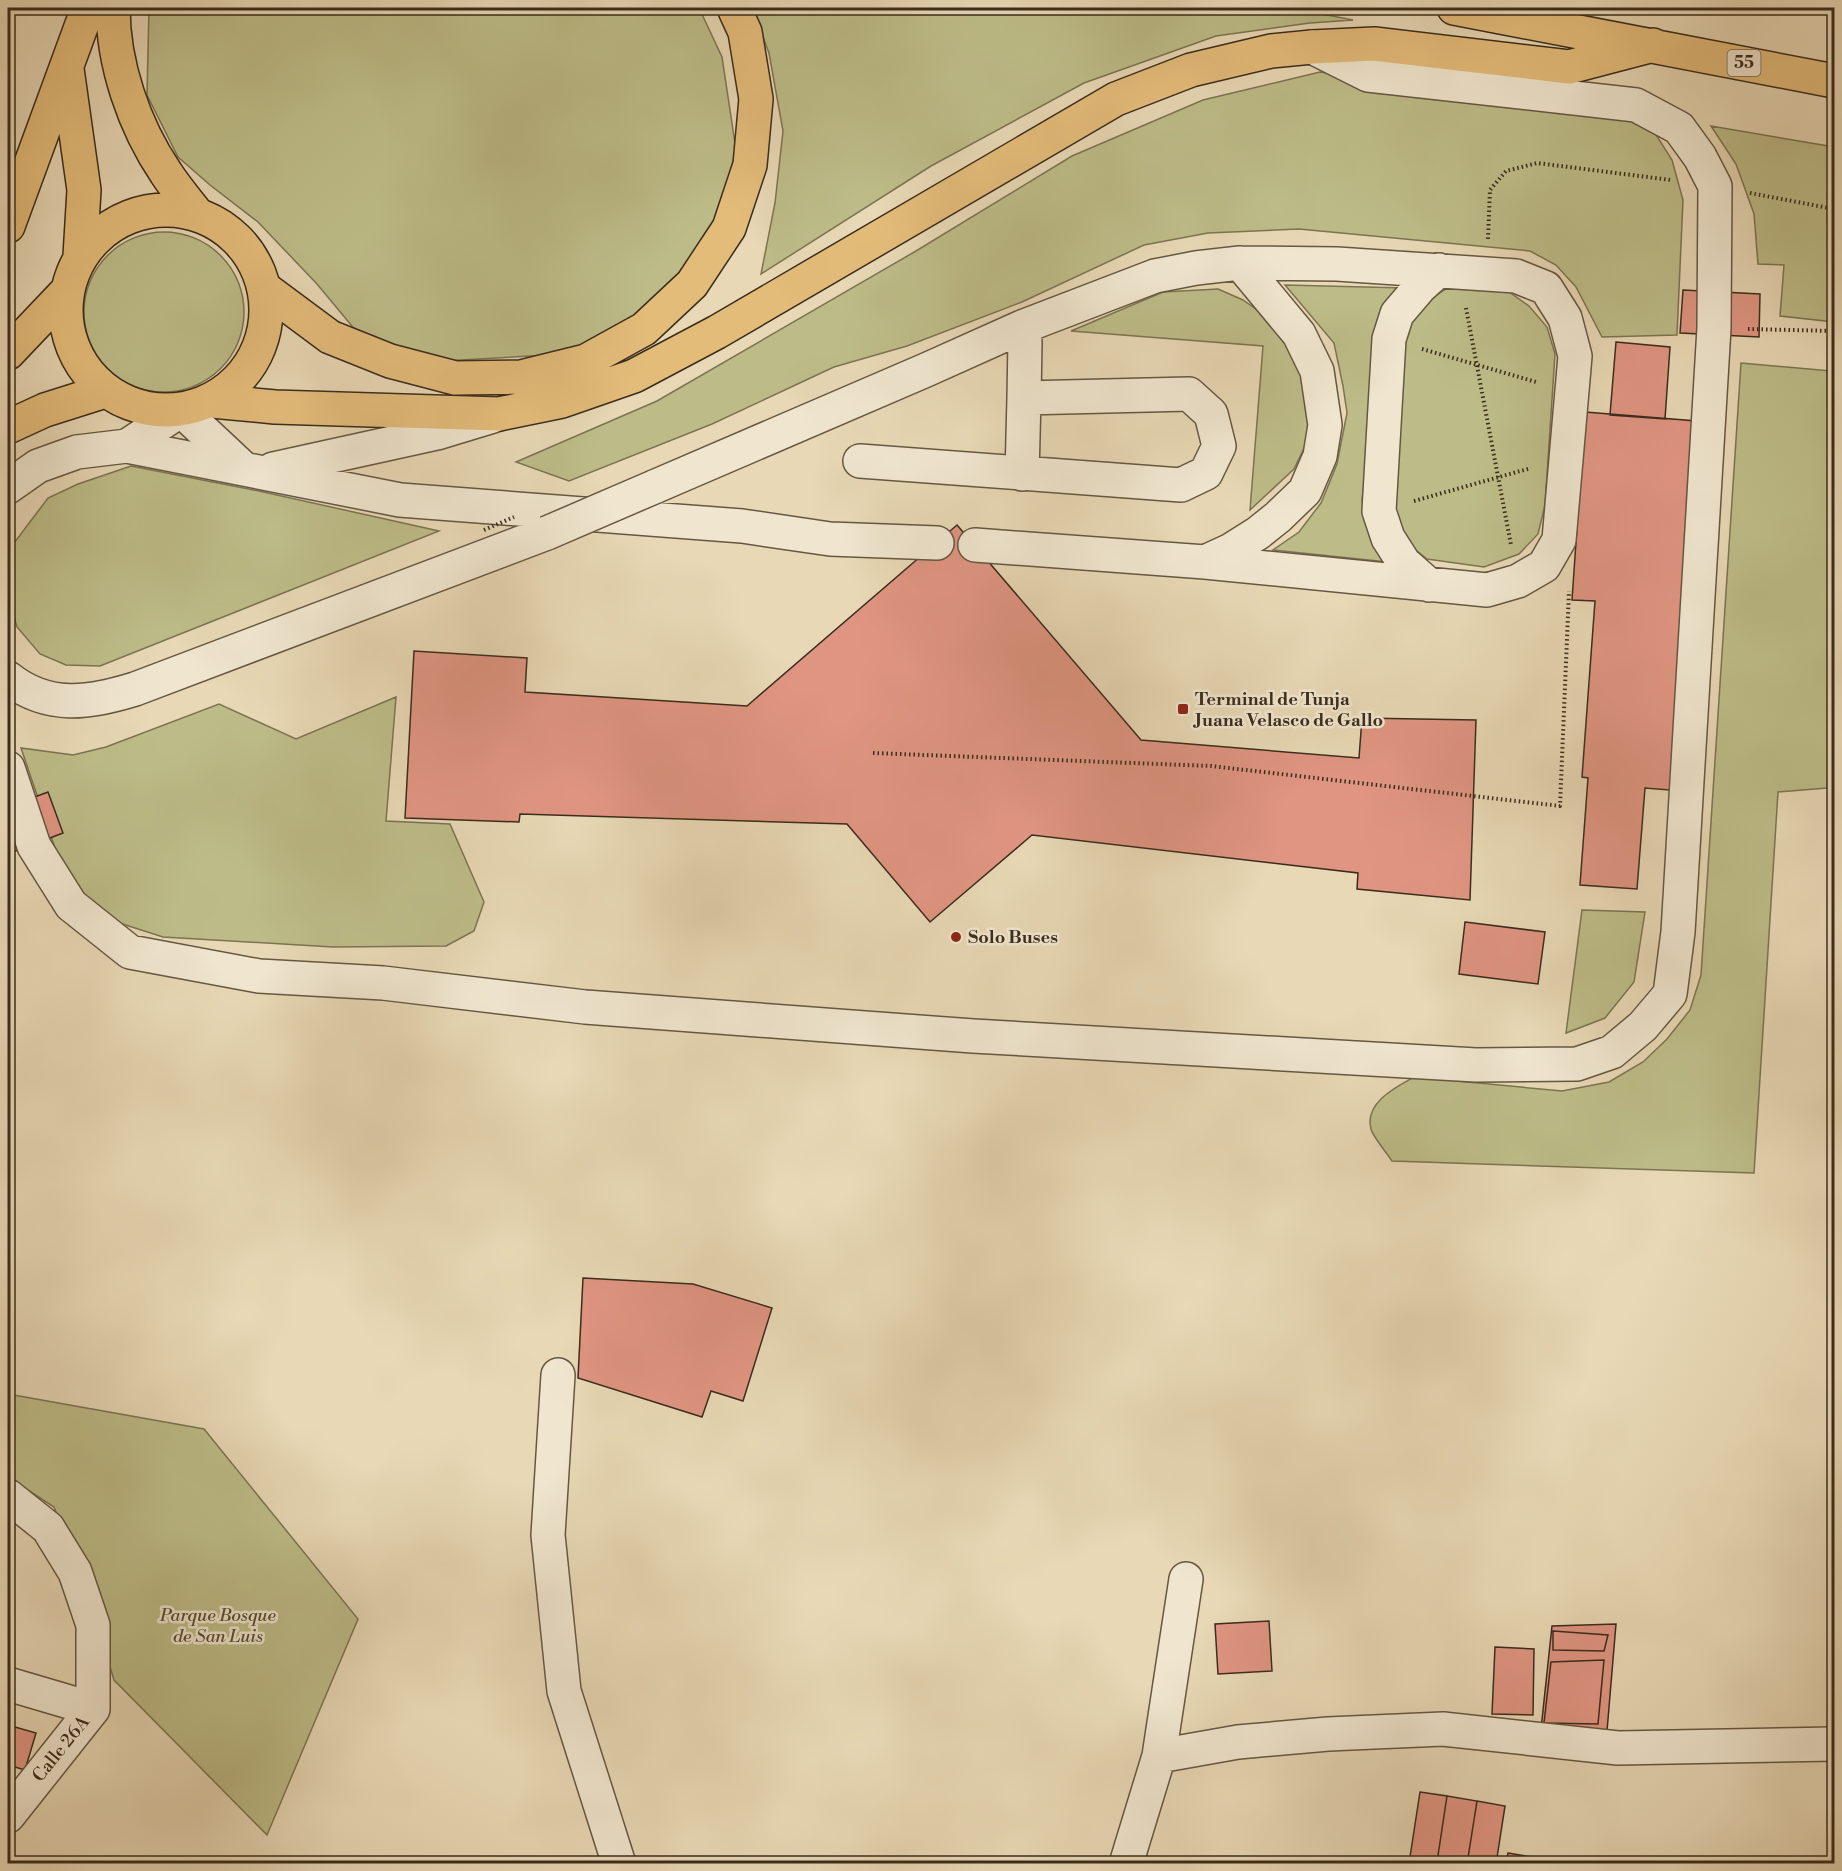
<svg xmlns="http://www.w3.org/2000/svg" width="1842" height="1871" font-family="'Libre Bodoni',serif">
  <rect width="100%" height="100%" fill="#e8d8b5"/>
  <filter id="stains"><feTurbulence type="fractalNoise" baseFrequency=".00333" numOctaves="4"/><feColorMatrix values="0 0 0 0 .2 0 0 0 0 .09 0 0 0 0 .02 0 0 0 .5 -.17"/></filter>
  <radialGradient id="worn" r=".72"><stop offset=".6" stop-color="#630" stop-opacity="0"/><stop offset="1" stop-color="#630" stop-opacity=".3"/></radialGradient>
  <!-- green -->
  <path fill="#bdbc88" stroke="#7c7452" stroke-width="1.5" d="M149 8H699L722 57 736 150 714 235 675 290 584 353 443 361 357 332 317 284 258 222 210 185 178 157 147 95Z
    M752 8H1291L1353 20 1310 23 1216 36 1084 83 931 166 761 274 775 203 783 131 769 53Z
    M1320 72 1625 118 1655 133 1672 160 1683 200 1677 335 1602 337 1576 287 1556 265 1530 251 1299 229 1208 233 1144 245 1022 302 907 346 834 367 712 424 569 481 516 462 657 401 916 251 1072 156 1203 100Z
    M1711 126 1834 147V656L1827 788 1778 792 1754 1173 1392 1161C1387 1153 1373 1137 1371 1129 1364 1103 1396 1087 1414 1077L1562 1091 1609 1082 1643 1062 1667 1039 1690 1010 1701 975 1741 363 1831 371 1834 322 1780 316 1784 265 1758 264 1754 214 1736 164Z
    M84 312a80 80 0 1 1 160 0a80 80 0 1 1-160 0Z
    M1285 285 1405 288 1373 420 1362 500 1370 535 1388 562 1273 550 1299 532 1321 503 1337 464 1347 413 1343 386 1334 343Z
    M1449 287 1509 292 1529 306 1547 327 1555 354 1545 505 1538 534 1519 554 1484 567 1427 559 1402 539 1392 500 1401 354 1410 322 1426 301Z
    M1218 289 1243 300 1260 312 1299 361 1311 399 1309 438 1294 469 1250 510 1263 346 1071 331 1163 292Z
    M131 466 259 491 439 531 100 666 66 665 40 654 17 627 8 595V551L48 498 78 484Z
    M396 697 386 821 450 824 484 902 474 931 446 946 333 947 163 937 107 919 78 887 55 848 21 748 73 755 106 747 219 704 296 739Z
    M1582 910 1645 912 1634 982 1605 1018 1566 1033Z
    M8 1394 204 1429 358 1619 267 1835 114 1680 84 1580 54 1507 8 1477Z"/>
  <!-- building -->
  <path fill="#e09582" stroke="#3a2c1c" stroke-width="1.5" d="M1683 290 1760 294 1759 337 1680 333Z
    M1616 342 1670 347 1665 419 1610 415Z
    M1585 412 1709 422 1682 791 1645 788 1637 889 1580 885 1588 778 1582 777 1595 601 1572 600Z
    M957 525 1141 740 1359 758 1362 718 1476 720 1470 900 1357 889 1358 873 1032 835 930 922 847 824 520 814 519 822 405 818 414 651 527 658 525 692 747 706Z
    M48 792 63 833 8 854V807Z
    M1465 922 1545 932 1538 984 1459 974Z
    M583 1278 693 1284 772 1308 743 1401 711 1391 702 1417 578 1378Z
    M1269 1621 1272 1671 1218 1674 1215 1624Z
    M1616 1624 1607 1731 1541 1729 1552 1626Z
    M1553 1631 1608 1635 1604 1651 1553 1650Z
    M1495 1647 1534 1649 1533 1715 1492 1714Z
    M1604 1660 1598 1724 1544 1723 1551 1662Z
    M8 1725 36 1733 25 1770 8 1765Z
    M1420 1792 1447 1796 1437 1862 1410 1857Z
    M1447 1796 1477 1801 1467 1864 1437 1862Z
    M1477 1801 1505 1806 1496 1864H1467Z
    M1508 1853 1532 1857 1530 1864H1506Z"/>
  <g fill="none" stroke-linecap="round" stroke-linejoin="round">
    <!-- minor casing -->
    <g stroke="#665742" stroke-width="36">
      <path id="minor" d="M127 446 181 410 243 468
        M860 461 1181 485 1206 473 1219 446 1211 414 1189 394 1024 398 1025 341 1022 327
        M273 469 437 433 493 416
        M1022 474 1024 398
        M8 487 38 466 77 452 127 446 400 500 742 526 830 539 937 543
        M654 487 926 370 1022 327 1155 276 1196 268 1240 263 1337 264 1516 276 1546 288 1565 318 1575 356 1559 540 1544 566 1518 581 1487 590 1205 562 975 545
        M1205 562 1231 550 1258 533 1278 517 1305 491 1320 456 1325 425 1317 371 1299 334 1240 263
        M1429 585 1404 563 1388 538 1379 511 1389 339 1397 314 1420 287 1439 270
        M8 678C48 710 90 703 135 689L547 533
        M8 768 34 846 71 905 130 952 259 976 383 983 585 1007 973 1036 1476 1065 1577 1064 1612 1052 1643 1026 1670 994 1678 932 1714 328 1715 186 1700 157 1679 128 1636 105 1368 75 1312 47
        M558 1375 548 1535 564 1691 619 1864
        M8 1496 48 1528 75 1572 93 1625V1709
        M8 1684 93 1709
        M1159 1756 1238 1742 1328 1734 1443 1729 1618 1748 1834 1744
        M8 1816 93 1709
        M1126 1864 1159 1756 1186 1579"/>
    </g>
    <!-- major casing -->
    <g stroke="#3a2c1c" stroke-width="36">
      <path id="major" d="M113 8C113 64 134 126 166 173 175 187 186 200 197 214
        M67 69 84 190 80 256
        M66 310a100 100 0 1 1 200 0a100 100 0 1 1-200 0Z
        M8 226 88 8
        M8 353 66 292
        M8 427 45 410 105 391"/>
    </g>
    <!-- highway casing -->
    <g stroke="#3a2c1c" stroke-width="36">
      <path id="highway" d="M1454 8 1834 81
        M264 288 330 337 390 361 455 378 521 377 586 361 644 329 692 284 729 228 750 165 756 99 745 32 734 8
        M212 401 275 407 499 414 562 401 634 376 717 332 1116 99 1191 70 1271 51 1312 47 1374 44 1569 67 1653 45"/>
    </g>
    <!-- path -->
    <path stroke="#3a2c1c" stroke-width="4" stroke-dasharray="1.5 3" stroke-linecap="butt" d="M1750 193 1834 209
      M1488 239 1490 190 1506 171 1537 163 1671 180
      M1466 308 1511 545
      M1748 329 1834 331
      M1422 349 1536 382
      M1414 501 1531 468
      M8 726H16
      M873 753 1211 766 1560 806 1569 591"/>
    <!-- minor -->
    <use href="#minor" stroke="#f0e6cf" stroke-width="33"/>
    <!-- major -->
    <use href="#major" stroke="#e4bc7a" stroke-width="33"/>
    <!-- highway -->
    <use href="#highway" stroke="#e4bc7a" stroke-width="33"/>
    <!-- minor-bridge casing -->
    <g stroke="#665742" stroke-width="36" stroke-linecap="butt">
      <path id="minor-bridge" d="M547 533 654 487"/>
    </g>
    <!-- path-bridge -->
    <path stroke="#3a2c1c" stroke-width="4" stroke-dasharray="1.5 3" stroke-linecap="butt" d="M484 530 514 517"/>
    <!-- minor-bridge -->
    <use href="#minor-bridge" stroke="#f0e6cf" stroke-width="33"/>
  </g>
  <!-- markers -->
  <g fill="#8f2418" stroke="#f0e6cf" stroke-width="2">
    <rect x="1177" y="703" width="12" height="12" rx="3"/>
    <circle cx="956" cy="937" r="6"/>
  </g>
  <g text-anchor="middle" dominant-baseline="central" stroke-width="5" stroke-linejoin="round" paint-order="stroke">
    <!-- shield labels -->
    <rect fill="#f0e6cf" stroke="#716452" stroke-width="1.5" x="1727.5" y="50" width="33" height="26" rx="4.5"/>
    <g font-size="16" font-weight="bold" fill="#3a2c1c">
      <text x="1744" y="63">55</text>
    </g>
    <!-- poi labels -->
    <g font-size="18" font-weight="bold" fill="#3a2c1c" stroke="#f0e6cf" text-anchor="start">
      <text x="1195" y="699">Terminal de Tunja<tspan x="1195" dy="21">Juana Velasco de Gallo</tspan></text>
      <text x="968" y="937">Solo Buses</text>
    </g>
    <!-- park labels -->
    <g font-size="18" font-style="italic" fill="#544932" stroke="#f0e6cf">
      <text x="218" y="1615">Parque Bosque<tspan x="218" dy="21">de San Luis</tspan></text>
    </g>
    <!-- street labels -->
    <g font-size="18" fill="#3a2c1c" stroke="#f0e6cf">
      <text transform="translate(61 1749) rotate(-51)">Calle 26A</text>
    </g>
  </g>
  <!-- margin -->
  <rect width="1842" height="1871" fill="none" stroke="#e8d8b5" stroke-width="30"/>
  <rect x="9" y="9" width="1824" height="1853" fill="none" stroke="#3a2c1c" stroke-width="3"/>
  <rect x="15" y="15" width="1812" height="1841" fill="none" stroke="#3a2c1c" stroke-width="1.5"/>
  <rect width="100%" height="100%" filter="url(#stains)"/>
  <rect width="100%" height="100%" fill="url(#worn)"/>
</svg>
